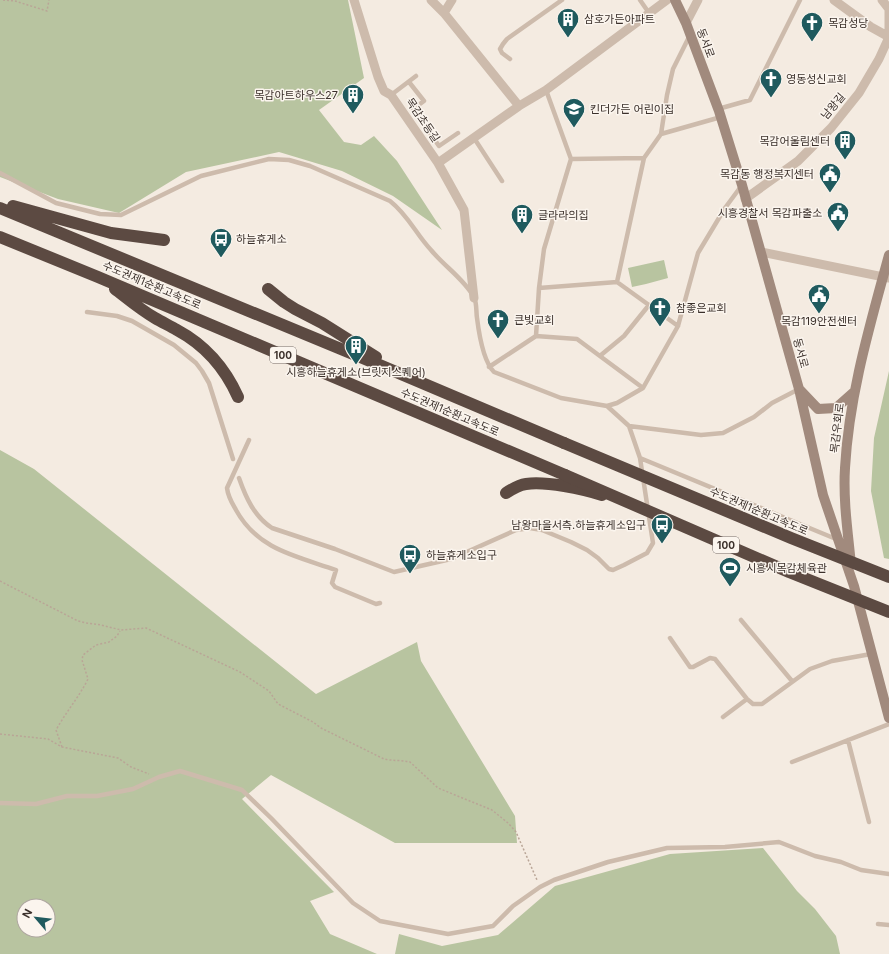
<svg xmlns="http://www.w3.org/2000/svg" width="889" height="954" font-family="Inter,'Noto Sans KR',sans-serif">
  <rect width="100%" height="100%" fill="#f4ebe1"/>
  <!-- green -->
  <path fill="#b8c4a0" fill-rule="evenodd" d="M0 0H348L364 78 319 110 344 142 361 145 374 136 397 161 442 230 393 196 342 171 279 152 186 172 119 213 58 199 0 177Z
    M664 260 668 278 646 284 632 287 628 268Z
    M889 371V559L884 558 871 491 874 438Z
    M0 450 34 469 316 694 417 642 421 661 515 816 517 843H395L271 775 242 799 334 892 310 901 330 934 377 954H0ZM24 906H48V930H24Z
    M763 848 797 891 815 909 836 936 840 954H395L399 934 442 946 498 935 555 886 670 854Z"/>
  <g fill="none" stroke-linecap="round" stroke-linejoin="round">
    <!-- path -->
    <path stroke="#b9a596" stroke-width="1.5" stroke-dasharray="2 2" stroke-linecap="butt" d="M3 0 15 1 47 11 49 0
      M0 581 78 621 86 623 101 625 121 630 146 628 240 672 269 691 278 704 313 722 321 728 384 759C393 761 402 760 410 762L438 788 492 810 508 823 516 832 537 880
      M0 734 48 739 62 747 118 758 131 767 149 774
      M62 747 56 730C66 712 79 697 88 679L82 660 83 655 96 645 109 642 117 636 120 631"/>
    <!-- lane -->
    <path stroke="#cdbbac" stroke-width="4.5" d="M640 0 649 13
      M510 59 502 53 500 49 503 44 507 39 562 0
      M409 82 424 101 413 109 439 146 458 133
      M546 90 571 159
      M391 95 416 76
      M718 109 750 100 800 0
      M661 134 721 117
      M474 138 502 181
      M0 173 56 203 100 214 121 215 201 176 269 159 289 160 310 166 390 201C408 215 416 234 431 250 444 266 464 279 474 297 477 303 476 312 477 318 479 334 483 361 494 372L561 398 607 406 629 426 701 435 723 433 754 417 772 403 799 389
      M617 282 644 158
      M539 288 617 282 678 326
      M87 312 117 316 132 321 174 345 196 363 202 371 209 383 233 459
      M536 336 577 339 643 388
      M601 355 624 336 649 305
      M489 367 536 336 539 288 544 249 571 159 644 158 661 134 667 95 673 69 690 35
      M607 406 617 403 643 388 678 326 698 253 725 208 742 185
      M629 426 640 458
      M249 440 227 488C228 497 232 503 236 510 258 550 296 556 336 570L332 583 335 587 376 604 380 603
      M239 478C246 498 254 516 272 528L335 549 394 572 451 559 516 530 530 528 542 530 571 542 587 550 598 558 609 569 613 570 624 565 647 553 653 543 640 458 836 539
      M741 620 792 681
      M670 638 690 667H693L710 658 715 659 747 699 753 704H762L810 669 832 661 871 654
      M723 717 747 699
      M848 740 869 822
      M792 762 889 724
      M0 803 36 804 67 796H97L133 789 159 777 180 771 242 790 271 818 353 903 380 921 448 934 493 926 513 906 540 887 554 880 608 862 667 848 725 847 779 842 815 856 841 862 861 870 889 874
      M878 924 889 925"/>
    <!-- street -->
    <path stroke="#cdbbac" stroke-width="9" d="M354 0 378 77 384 91 391 95 438 163 519 106 546 90 667 0
      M431 0 444 13 519 106
      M834 0 871 27 889 37
      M444 13 452 0
      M686 23 698 0
      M438 163 464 210 474 298
      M745 199 798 161 831 128 859 93 879 59 889 37V9L882 0
      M761 252 889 278"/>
    <!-- secondary -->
    <path stroke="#a18a7d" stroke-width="10" d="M675 0 686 23 719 111 742 185 799 389 823 495 854 586 889 718
      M799 389 818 409 836 408 854 392
      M851 565C848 533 843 501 845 468 849 395 870 325 889 255"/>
    <!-- highway -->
    <path stroke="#5c4a42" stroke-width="12" d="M13 206 111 233 164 240
      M0 208 382 366 564 443
      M0 237 98 277 565 475
      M115 289C128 299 141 310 155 318 162 322 170 326 177 330 205 345 225 368 238 397
      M268 289 284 302 295 309 322 323 376 357
      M506 493C512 489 519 485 526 484 546 481 583 489 602 495"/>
    <!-- highway-bridge -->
    <path stroke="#5c4a42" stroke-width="12" d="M564 443 791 538 889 577
      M565 475 789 572 889 612"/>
  </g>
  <!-- icons -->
  <defs>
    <g id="building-pin" transform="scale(1.15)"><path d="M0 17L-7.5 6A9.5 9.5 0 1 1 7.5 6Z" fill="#1f5a5e" stroke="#fbf5ee"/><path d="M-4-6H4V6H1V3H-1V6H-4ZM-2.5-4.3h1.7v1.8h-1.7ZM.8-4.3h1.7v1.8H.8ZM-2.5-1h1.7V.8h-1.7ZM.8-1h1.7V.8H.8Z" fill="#fff"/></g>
    <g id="church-pin" transform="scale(1.15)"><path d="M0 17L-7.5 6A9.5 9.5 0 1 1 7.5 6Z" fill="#1f5a5e" stroke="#fbf5ee"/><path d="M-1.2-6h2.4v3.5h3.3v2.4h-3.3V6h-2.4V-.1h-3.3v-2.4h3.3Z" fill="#fff"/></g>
    <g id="school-pin" transform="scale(1.15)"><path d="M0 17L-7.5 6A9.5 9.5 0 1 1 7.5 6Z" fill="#1f5a5e" stroke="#fbf5ee"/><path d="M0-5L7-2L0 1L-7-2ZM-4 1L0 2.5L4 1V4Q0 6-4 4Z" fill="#fff"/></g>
    <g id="civic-pin" transform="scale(1.15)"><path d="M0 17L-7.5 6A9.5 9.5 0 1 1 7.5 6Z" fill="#1f5a5e" stroke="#fbf5ee"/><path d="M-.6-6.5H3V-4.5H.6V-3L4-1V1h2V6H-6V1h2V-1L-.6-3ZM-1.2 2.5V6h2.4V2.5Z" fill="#fff"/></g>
    <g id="bus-pin" transform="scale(1.15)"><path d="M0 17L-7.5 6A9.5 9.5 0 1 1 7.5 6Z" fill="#1f5a5e" stroke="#fbf5ee"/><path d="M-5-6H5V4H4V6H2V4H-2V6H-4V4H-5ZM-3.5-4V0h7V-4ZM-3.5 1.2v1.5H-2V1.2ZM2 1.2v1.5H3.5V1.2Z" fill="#fff"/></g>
    <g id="stadium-pin" transform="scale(1.15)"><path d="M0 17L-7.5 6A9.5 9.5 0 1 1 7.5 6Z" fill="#1f5a5e" stroke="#fbf5ee"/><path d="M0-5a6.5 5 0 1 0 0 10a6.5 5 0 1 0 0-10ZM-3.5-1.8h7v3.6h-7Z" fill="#fff"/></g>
  </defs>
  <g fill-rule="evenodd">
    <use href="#building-pin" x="568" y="19"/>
    <use href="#church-pin" x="812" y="23"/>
    <use href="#church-pin" x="771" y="79"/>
    <use href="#building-pin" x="353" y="95"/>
    <use href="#school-pin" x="574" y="109"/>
    <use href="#building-pin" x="845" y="141"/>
    <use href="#civic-pin" x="830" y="174"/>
    <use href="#civic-pin" x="838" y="213"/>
    <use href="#building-pin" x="522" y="215"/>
    <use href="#bus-pin" x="221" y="239"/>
    <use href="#civic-pin" x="819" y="295"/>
    <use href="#church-pin" x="660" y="308"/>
    <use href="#church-pin" x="498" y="320"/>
    <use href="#building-pin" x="356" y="346"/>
    <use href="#bus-pin" x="662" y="525"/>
    <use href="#bus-pin" x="410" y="555"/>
    <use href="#stadium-pin" x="730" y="568"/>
  </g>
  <g text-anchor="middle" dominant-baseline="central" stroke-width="3" stroke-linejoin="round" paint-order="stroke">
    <!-- shield labels -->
    <g fill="#fbf5ee" stroke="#756b66" stroke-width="1">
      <rect x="270" y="347" width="26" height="16" rx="3"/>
      <rect x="713" y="537" width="26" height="16" rx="3"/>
    </g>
    <g font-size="10" font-weight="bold" fill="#3b302b">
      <text x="283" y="355">100</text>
      <text x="726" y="545">100</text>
    </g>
    <!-- poi labels -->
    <g font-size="11" fill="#3b302b" stroke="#fbf5ee" text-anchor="start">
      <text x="584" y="19">삼호가든아파트</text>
      <text x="828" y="23">목감성당</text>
      <text x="786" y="79">영동성신교회</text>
      <text x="338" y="95" text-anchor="end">목감아트하우스27</text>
      <text x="590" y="109">킨더가든 어린이집</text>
      <text x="830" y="141" text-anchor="end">목감어울림센터</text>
      <text x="814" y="174" text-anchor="end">목감동 행정복지센터</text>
      <text x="822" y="213" text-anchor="end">시흥경찰서 목감파출소</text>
      <text x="538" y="215">글라라의집</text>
      <text x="236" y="239">하늘휴게소</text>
      <text x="676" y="308">참좋은교회</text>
      <text x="514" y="320">큰빛교회</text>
      <text x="819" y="321" text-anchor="middle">목감119안전센터</text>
      <text x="356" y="372" text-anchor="middle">시흥하늘휴게소(브릿지스퀘어)</text>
      <text x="646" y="525" text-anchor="end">남왕마을서측.하늘휴게소입구</text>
      <text x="426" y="555">하늘휴게소입구</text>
      <text x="746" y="568">시흥시목감체육관</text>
    </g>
    <!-- street labels -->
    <g font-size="11" fill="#3b302b" stroke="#fbf5ee">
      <text transform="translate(706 43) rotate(69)">동서로</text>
      <text transform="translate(833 106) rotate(-50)">남왕길</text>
      <text transform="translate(423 120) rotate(56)">목감초등길</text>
      <text transform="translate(152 285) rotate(23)">수도권제1순환고속도로</text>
      <text transform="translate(801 353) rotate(75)">동서로</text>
      <text transform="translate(450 412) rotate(23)">수도권제1순환고속도로</text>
      <text transform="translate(837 428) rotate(-83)">목감우회로</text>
      <text transform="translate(759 511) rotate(23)">수도권제1순환고속도로</text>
    </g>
  </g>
  <!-- north arrow -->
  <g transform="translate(36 918) rotate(298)"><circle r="19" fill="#fbf5ee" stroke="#aea6a0"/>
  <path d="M0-3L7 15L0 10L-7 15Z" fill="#1f5a5e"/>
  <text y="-6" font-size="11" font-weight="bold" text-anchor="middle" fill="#3b302b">N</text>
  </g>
</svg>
